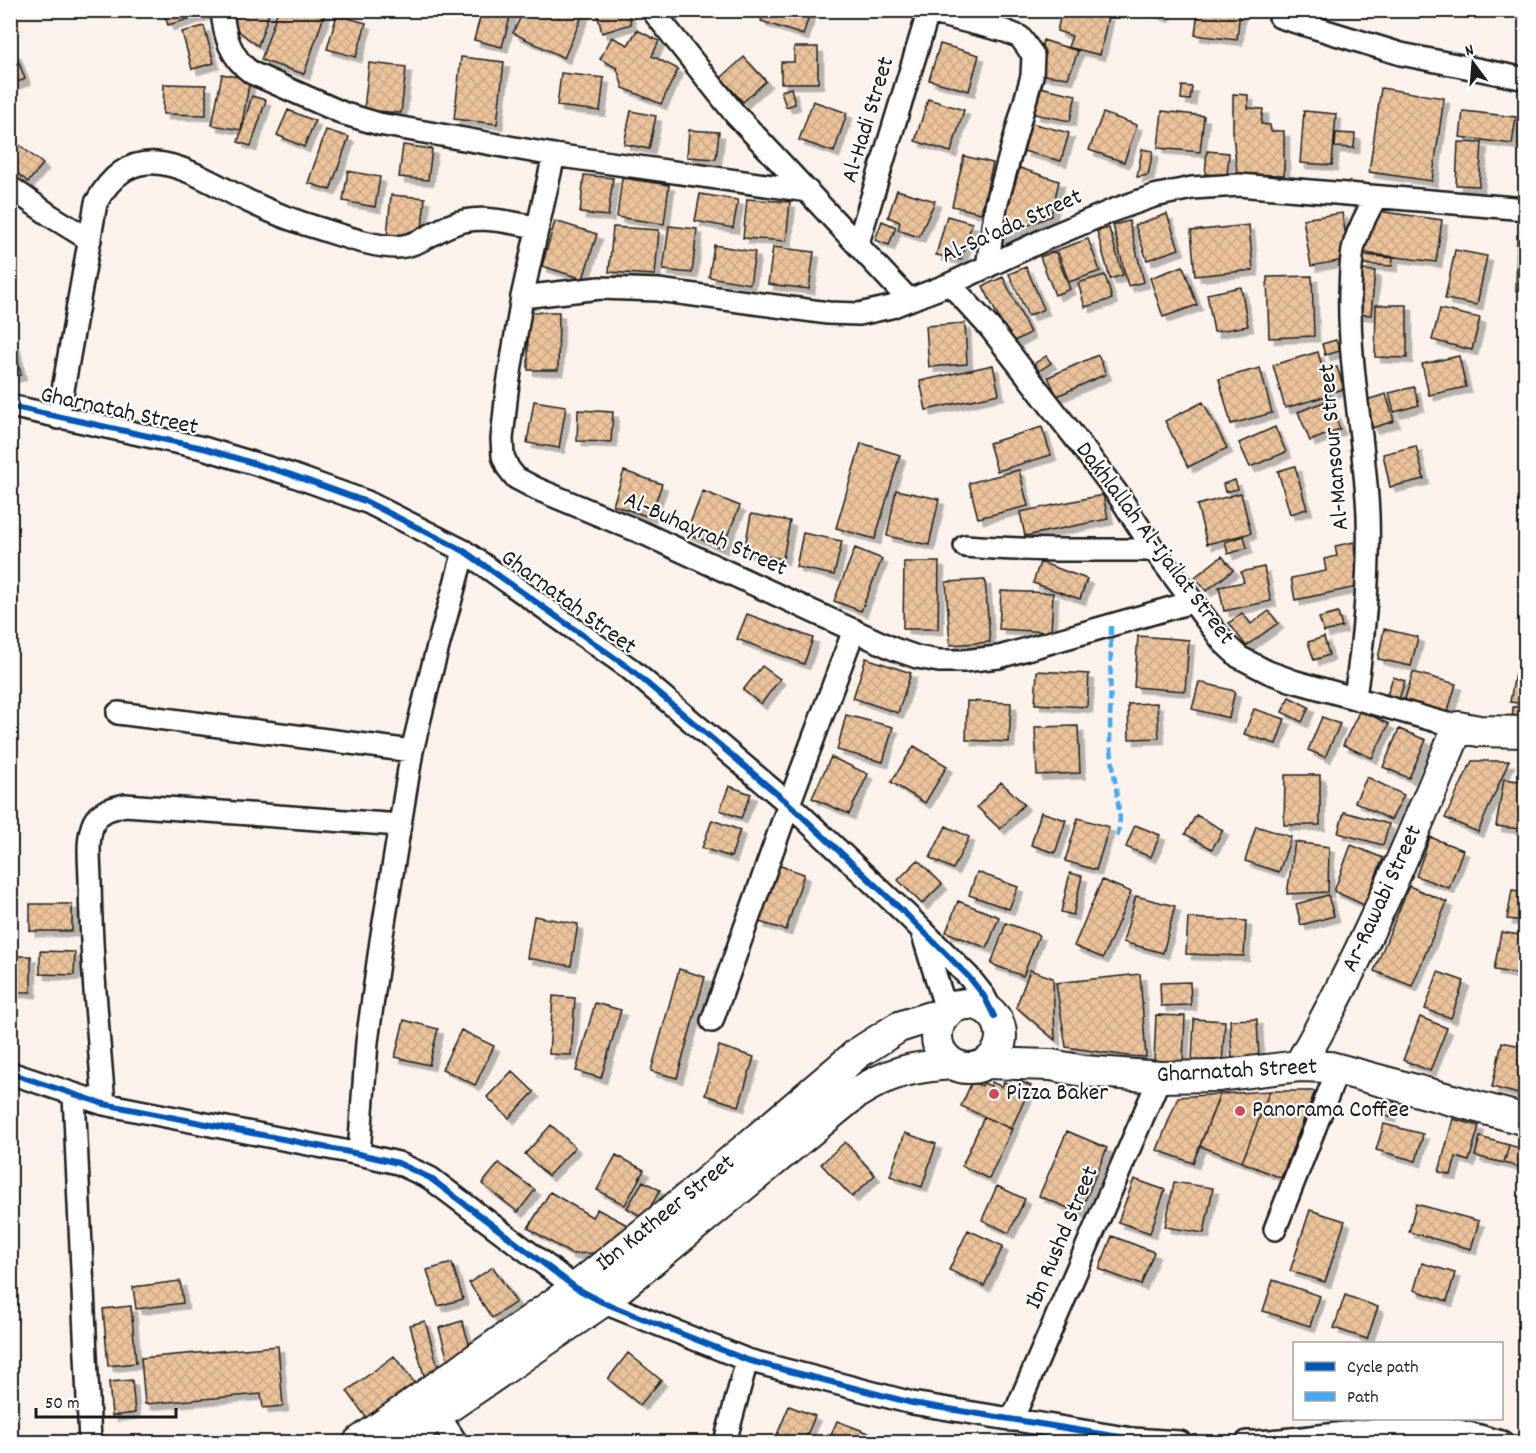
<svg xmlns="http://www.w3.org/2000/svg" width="1536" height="1453" font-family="Dekko,sans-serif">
  <defs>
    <pattern id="building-cross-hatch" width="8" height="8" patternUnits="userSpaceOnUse" patternTransform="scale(1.5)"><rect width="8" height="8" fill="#ebc39b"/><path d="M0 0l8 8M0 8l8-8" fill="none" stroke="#c9a785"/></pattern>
    <filter id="shadow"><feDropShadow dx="5.5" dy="5.5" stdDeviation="0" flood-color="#0004"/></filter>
  </defs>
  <rect width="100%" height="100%" fill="#fbf3eb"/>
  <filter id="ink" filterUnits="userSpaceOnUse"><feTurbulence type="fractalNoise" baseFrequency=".0167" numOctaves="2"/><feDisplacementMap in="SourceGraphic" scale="12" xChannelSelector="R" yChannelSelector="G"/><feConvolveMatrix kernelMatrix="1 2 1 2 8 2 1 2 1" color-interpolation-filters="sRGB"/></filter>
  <g filter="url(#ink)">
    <!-- building -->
    <path fill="url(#building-cross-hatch)" stroke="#1c1c1c" stroke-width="1.5" filter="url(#shadow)" d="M163 10H215V11L168 25Z
      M234 10H270L258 46 236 29Z
      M278 10H326L304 74 261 60Z
      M474 10H512L502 47 474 40 481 14Z
      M524 10H585L564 58 513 33Z
      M606 10H628L631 24 602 33 597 13Z
      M764 10H811L803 35 761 21Z
      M1062 10H1088L1108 16 1100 55 1068 47 1072 36 1057 31Z
      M1145 10H1166L1164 17Z
      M1198 10H1240L1237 40 1195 35Z
      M337 15 366 23 356 57 327 49Z
      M204 26 214 63 192 69 182 32Z
      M637 30 659 41 652 56 678 69 661 104 623 88 617 68 600 59 612 37 628 45Z
      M1043 40 1078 51 1068 78 1036 74Z
      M940 44 979 55 969 91 929 80Z
      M794 47H818V83H781V62H794Z
      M15 52 25 79 10 85V53Z
      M461 57 504 62 497 124 454 119Z
      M744 57 766 81 743 102 721 78Z
      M369 63 406 67 401 113 364 110Z
      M561 73 604 78 600 111 557 106Z
      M222 74 250 79 241 130 212 125Z
      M164 84 206 85V115L163 114Z
      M1182 86 1192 87 1190 100 1181 99Z
      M1039 87 1076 95 1070 121 1034 114Z
      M791 88 795 104 786 107 781 91Z
      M1381 88 1444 98 1432 181 1369 172Z
      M1233 94 1248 95V108L1263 109 1261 124 1270 125 1271 131H1284V175L1237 174 1233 135Z
      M252 96 266 100 251 146 238 142Z
      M928 99 964 110 951 152 915 141Z
      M813 101 847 113 834 152 799 140Z
      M288 110 315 121 304 147 277 135Z
      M631 111 656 116 649 149 624 144Z
      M1162 111 1204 116 1200 152 1158 148Z
      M1304 111 1336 114 1332 165 1300 163Z
      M1463 111 1516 117 1512 144 1460 137Z
      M1103 113 1137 125 1124 162 1089 150Z
      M1031 123 1069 133 1061 161 1023 151Z
      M326 130 349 137 330 190 308 183Z
      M689 130 719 132 716 159 687 157Z
      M1336 133 1355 134 1354 148 1335 147Z
      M11 138 43 164 28 182 10 167Z
      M1458 142 1482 143 1479 186 1456 185Z
      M403 145 432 149 428 180 399 177Z
      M1142 149 1153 151 1148 175 1137 177Z
      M1207 151 1229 153 1227 176 1205 174Z
      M964 156 993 163 981 213 952 206Z
      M1020 168 1059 181 1051 216 997 238Z
      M348 171 380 177 375 207 343 201Z
      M584 175 613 178 608 216 580 213Z
      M622 178 669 185 664 224 617 217Z
      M897 190 935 201 919 237 898 230 900 222 888 217Z
      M700 194 738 200 733 228 695 221Z
      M391 195 425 198 421 239 387 236Z
      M747 199 790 202 786 241 743 238Z
      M1370 210 1442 220 1436 262 1364 253Z
      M1342 213 1350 259 1311 266 1303 219Z
      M1167 214 1179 249 1147 260 1135 225Z
      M947 216 972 223 961 260 936 255Z
      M555 221 597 234 583 279 542 266Z
      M882 221 896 227 889 245 875 240Z
      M1129 221 1144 282 1128 286 1113 225Z
      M1249 225 1253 270 1195 276 1191 231Z
      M669 226 697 229 692 273 663 270Z
      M613 227 659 230 655 275 609 272Z
      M1109 228 1123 275 1110 279 1097 231Z
      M1517 235H1526V291H1516Z
      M1088 239 1100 271 1069 282 1057 250Z
      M714 245 755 252 750 284 709 277Z
      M773 247 814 252 809 289 768 284Z
      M1455 250 1487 256 1477 305 1445 299Z
      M1055 251 1070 289 1055 295 1040 257Z
      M1363 255 1393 258 1392 266 1362 264Z
      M1183 266 1197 305 1163 317 1150 278Z
      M1026 267 1044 309 1028 316 1009 274Z
      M1360 270 1375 271 1371 315 1357 314Z
      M1105 275 1112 299 1085 307 1078 283Z
      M1312 276 1314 336 1269 338 1267 277Z
      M1003 277 1030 333 1011 343 983 286Z
      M1241 287 1248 326 1214 332 1207 294Z
      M1376 305H1407V358L1375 357Z
      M1440 309 1480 318 1472 350 1432 340Z
      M528 312H559L558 370H528Z
      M965 323 967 364 929 367 926 326Z
      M1336 340 1340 351 1325 355 1322 344Z
      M14 342 21 375 10 377V343Z
      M1318 352 1330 395 1285 408 1273 365Z
      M1098 355 1106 374 1057 396 1048 377Z
      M1046 356 1051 363 1039 371 1034 364Z
      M1459 356 1466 387 1429 395 1422 364Z
      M993 365 999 394 926 410 920 381Z
      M1337 367 1344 389 1332 392 1326 370Z
      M1260 368 1272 413 1231 424 1219 379Z
      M1414 387 1419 405 1394 412 1389 393Z
      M1386 394 1394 421 1372 428 1363 401Z
      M1329 400 1340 429 1310 441 1298 412Z
      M534 401 566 406 559 448 527 443Z
      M1203 402 1227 448 1188 467 1165 421Z
      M578 410 613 412 611 442 577 441Z
      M1042 427 1051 455 997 471 989 443Z
      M1275 427 1286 452 1250 467 1239 443Z
      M861 443 900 455 875 539 836 528Z
      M1416 446 1424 479 1390 487 1383 454Z
      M1295 466 1307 509 1290 514 1278 471Z
      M1019 470 1028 506 978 518 969 483Z
      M624 471 662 484 650 517 613 505Z
      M1235 480 1238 489 1225 492 1223 484Z
      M896 490 939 499 929 545 887 536Z
      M703 491 740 506 722 548 686 533Z
      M1241 493 1251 533 1207 544 1197 505Z
      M1103 495 1108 519 1025 536 1020 512Z
      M751 514 790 521 783 559 744 552Z
      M803 533 842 541 834 575 796 567Z
      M1244 536 1247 548 1228 554 1225 542Z
      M1354 542 1357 587 1295 600 1291 578 1326 571 1324 559 1337 556 1335 546Z
      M855 548 882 559 861 611 834 601Z
      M1222 556 1233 570 1206 591 1195 577Z
      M904 562H939L938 629H903Z
      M1040 562 1087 579 1080 599 1033 583Z
      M1264 567 1271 601 1224 611 1219 587 1244 582 1241 572Z
      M985 580 990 642 950 645 946 582Z
      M1001 591 1053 593 1051 632 999 629Z
      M1269 611 1278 623 1246 646 1229 623 1242 613 1251 624Z
      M1338 613 1342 627 1324 632 1319 618Z
      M747 614 813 638 804 664 737 639Z
      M1384 629 1418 637 1411 666 1378 659Z
      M1138 636 1189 640 1185 691 1134 687Z
      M1324 637 1329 655 1314 660 1308 642Z
      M1523 638 1526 639V662L1519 661Z
      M866 658 911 673 898 713 853 698Z
      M762 666 780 679 761 704 743 690Z
      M1037 671 1089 674 1087 707 1035 704Z
      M1413 672 1456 684 1447 714 1404 702Z
      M1515 673 1526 675V704L1510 702Z
      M1393 677 1405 681 1399 699 1387 695Z
      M1199 682 1235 691 1229 718 1192 709Z
      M1289 697 1309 707 1302 722 1282 712Z
      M967 701 1011 703 1009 742 966 740Z
      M1157 703 1159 738 1129 739 1128 704Z
      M1513 707 1526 708V724L1512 723Z
      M1254 709 1285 719 1276 744 1244 734Z
      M1360 710 1389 724 1372 758 1343 745Z
      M846 715 893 727 883 762 837 750Z
      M1322 717 1340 724 1325 757 1308 750Z
      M1078 726 1080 773 1037 775 1035 727Z
      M1399 729 1426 740 1409 778 1383 767Z
      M914 746 947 766 925 803 891 782Z
      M831 757 868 774 849 814 812 798Z
      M1472 761H1509L1478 832 1445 818Z
      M1285 775H1320V825H1284Z
      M1367 777 1404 795 1391 820 1355 802Z
      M1504 779 1526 782 1520 829 1496 826Z
      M1001 782 1024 804 1000 829 977 807Z
      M729 786 751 794 741 818 720 810Z
      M1041 812 1066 820 1055 853 1031 845Z
      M1344 812 1389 824 1383 845 1338 833Z
      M1196 815 1223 830 1212 849 1185 834Z
      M1078 818 1109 827 1096 870 1065 861Z
      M712 820 740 830 731 857 702 848Z
      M1135 825 1160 835 1151 857 1126 847Z
      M946 826 969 837 953 869 930 858Z
      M1256 826 1291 837 1279 872 1245 861Z
      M1430 837 1463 850 1449 888 1416 876Z
      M1295 842 1329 847 1328 892 1287 894Z
      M1351 845 1383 858 1364 905 1334 891Z
      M1526 850V879L1520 878Z
      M918 860 942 884 922 904 898 880Z
      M778 865 804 874 786 930 759 922Z
      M977 872 1018 887 1009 909 969 895Z
      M1070 873 1082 876 1073 915 1061 912Z
      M1102 880 1131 892 1103 958 1074 946Z
      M1409 886 1447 902 1412 986 1374 971Z
      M1512 890 1526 892V921L1507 919Z
      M1328 895 1334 916 1301 925 1296 904Z
      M1136 896 1175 906 1163 953 1123 942Z
      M958 901 999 917 987 948 946 932Z
      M30 904H72V931H30Z
      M534 916 578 924 571 966 527 958Z
      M1188 918 1246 921 1244 956 1186 954Z
      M1006 923 1039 935 1023 976 991 964Z
      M1501 932 1526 936V975L1494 970Z
      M40 951 75 952 74 975 40 974Z
      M10 956H31V992H10Z
      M679 969 705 977 677 1078 651 1071Z
      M1030 970 1053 978 1055 1040 1016 1007Z
      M1438 972 1464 981 1451 1018 1425 1009Z
      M1140 974 1146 1057 1128 1056 1066 1047 1056 983Z
      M1190 982 1191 1005 1161 1006 1160 983Z
      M553 996 575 998 571 1055 549 1054Z
      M595 1003 621 1010 601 1078 576 1071Z
      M1156 1015 1185 1016 1183 1062 1154 1061Z
      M1420 1017 1447 1028 1430 1071 1403 1060Z
      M1194 1019 1225 1021 1222 1064 1192 1062Z
      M1257 1019 1259 1059 1232 1061 1230 1020Z
      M404 1020 438 1029 429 1065 395 1057Z
      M461 1030 494 1046 475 1085 442 1069Z
      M1502 1042 1526 1047V1096L1492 1087Z
      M719 1046 754 1057 739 1106 705 1095Z
      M512 1071 534 1092 509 1118 487 1097Z
      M1019 1081 1031 1086 1011 1129 961 1106 972 1082 982 1086 983 1083 991 1086 992 1082 1002 1087 1004 1082 1016 1087Z
      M1270 1091H1315L1281 1178 1242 1162Z
      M1270 1091 1242 1162 1200 1146 1220 1094Z
      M1220 1094 1193 1163 1157 1150 1178 1097Z
      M1386 1096 1395 1099 1390 1117 1381 1115Z
      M984 1117 1012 1129 989 1179 962 1166Z
      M1453 1119 1479 1126 1469 1161 1456 1157 1451 1175 1439 1172Z
      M1384 1124 1423 1134 1416 1161 1376 1150Z
      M551 1125 575 1147 548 1176 525 1154Z
      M1067 1131 1107 1148 1080 1213 1039 1196Z
      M905 1133 936 1144 922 1187 890 1176Z
      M1480 1137 1509 1145 1504 1163 1475 1156Z
      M845 1142 875 1175 852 1197 821 1164Z
      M1509 1145 1526 1150V1169L1504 1163Z
      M616 1155 644 1170 625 1205 597 1190Z
      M499 1163 535 1190 518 1212 482 1184Z
      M1134 1179 1165 1190 1150 1233 1118 1222Z
      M643 1181 660 1190 644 1218 627 1208Z
      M1174 1182 1213 1188 1204 1233 1165 1227Z
      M997 1186 1025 1199 1009 1233 982 1220Z
      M550 1192 592 1217 597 1209 631 1227 610 1245 593 1253 571 1254 528 1228Z
      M1416 1204 1479 1221 1471 1249 1409 1232Z
      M1310 1210 1345 1221 1325 1282 1290 1271Z
      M968 1230 1003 1246 984 1286 949 1270Z
      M1112 1236 1154 1252 1141 1285 1099 1269Z
      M452 1263 463 1299 438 1306 427 1270Z
      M1422 1263 1455 1273 1447 1301 1414 1290Z
      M493 1267 516 1302 492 1318 469 1283Z
      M1273 1280 1320 1296 1310 1326 1263 1311Z
      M180 1281 183 1303 136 1309 133 1287Z
      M1345 1295 1378 1307 1367 1339 1334 1328Z
      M131 1306 136 1363 108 1366 103 1309Z
      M425 1321 440 1374 425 1379 410 1325Z
      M462 1321 472 1353 448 1360 439 1328Z
      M278 1346 283 1406 263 1408 261 1394 145 1404 141 1358Z
      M628 1353 661 1380 640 1405 608 1379Z
      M394 1356 418 1388 370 1423 347 1391Z
      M132 1380 135 1413 112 1416 109 1382Z
      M789 1406 815 1416 804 1442H774Z
      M837 1421 887 1440 886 1442H828Z"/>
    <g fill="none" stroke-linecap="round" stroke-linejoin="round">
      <!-- street casing -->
      <g stroke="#1c1c1c" stroke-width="26">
        <path id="street" d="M222 10C224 36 231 58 252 73L345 114 379 124 554 155 808 191
          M652 10 735 114 909 300
          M929 12 1005 31 1020 37 1033 55 1032 76 996 206 987 267
          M1280 17 1401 54 1526 79
          M554 155 522 297 507 391 502 439 503 456 508 468 516 478 537 489 645 534 894 649 917 657 939 661H963L999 657 1192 602
          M10 187 51 216 90 240
          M858 243 929 10
          M950 284 991 329 1080 444 1119 496 1154 550 1223 642 1239 657 1268 672 1293 681 1458 727
          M522 297 600 288 658 290 828 313 859 314 891 307 950 284 1052 236 1114 210 1154 196 1192 188 1239 185 1526 209
          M10 406 203 448 289 474 367 502 464 551 629 668 789 804 907 915 969 977 984 996 994 1016
          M58 418 96 203C136 129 194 175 248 201 271 212 297 222 321 229 343 236 373 247 397 247 418 246 433 232 451 225 479 213 509 223 537 227
          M965 546C1028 551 1091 550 1154 550
          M1355 697C1364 636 1370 577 1368 515 1365 441 1348 367 1350 292 1351 276 1350 257 1355 242 1360 226 1368 211 1376 197
          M118 713 412 751
          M923 935 947 1013
          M712 1021 789 804 854 630
          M10 1073 104 1104 359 1154 398 1163 430 1178 576 1288 602 1302 747 1360 912 1403 1132 1439 1180 1442
          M74 1095 90 1442
          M104 1104C98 1030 91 956 90 881 90 863 86 839 94 822 100 810 114 808 125 805L400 825
          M359 1154 367 1042 381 941 412 751 433 665 464 551
          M1275 1229 1338 1069
          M438 1414 456 1442
          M1012 1420 1160 1077
          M725 1442 747 1360
          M1247 1442C1308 1441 1369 1426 1430 1427 1454 1428 1478 1436 1502 1442"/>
      </g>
      <!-- secondary casing -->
      <g stroke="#1c1c1c" stroke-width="34">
        <path id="secondary" d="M937 1036a32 32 0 1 1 64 0a32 32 0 1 1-64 0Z
          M986 1063 1051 1065 1084 1071 1160 1077 1217 1076 1299 1066 1330 1067 1526 1120
          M1299 1066C1362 957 1410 843 1458 727L1479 731 1526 732
          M359 1442 576 1288 691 1195 858 1053 899 1027 930 1017 945 1015
          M401 1442 438 1414 602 1302 855 1094C890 1072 911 1067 952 1064"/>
      </g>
      <!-- street -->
      <use href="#street" stroke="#fff" stroke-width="21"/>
      <!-- secondary -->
      <use href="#secondary" stroke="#fff" stroke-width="30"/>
      <!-- quiet -->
      <path stroke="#3fa9f5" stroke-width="4.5" stroke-dasharray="9 4.5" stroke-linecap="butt" d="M1111 626 1110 742 1120 819 1117 840"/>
      <!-- cycleway casing -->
      <g stroke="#fff" stroke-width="10">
        <path id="cycleway" d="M10 406 203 448 289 474 367 502 464 551 629 668 789 804 907 915 969 977 984 996 994 1016
          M10 1073 104 1104 359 1154 398 1163 430 1178 576 1288 602 1302 747 1360 912 1403 1132 1439 1180 1442"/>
      </g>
      <!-- cycleway -->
      <use href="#cycleway" stroke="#0057b8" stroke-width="6"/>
    </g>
  </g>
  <!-- markers -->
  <g fill="#d1495b" stroke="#fff" stroke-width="2">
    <circle cx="994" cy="1094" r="6"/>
    <circle cx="1240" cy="1111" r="6"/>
  </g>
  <g text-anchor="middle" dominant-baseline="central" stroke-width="4.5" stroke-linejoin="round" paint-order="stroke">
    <!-- street labels -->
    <g font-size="24" fill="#1c1c1c" stroke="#fff">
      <text transform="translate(869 120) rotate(-73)">Al-Hadi Street</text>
      <text transform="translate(1012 227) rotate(-24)">Al-Sa'ada Street</text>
      <text transform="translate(119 412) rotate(12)">Gharnatah Street</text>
      <text transform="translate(1335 447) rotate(-95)">Al-Mansour Street</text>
      <text transform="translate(705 535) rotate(24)">Al-Buhayrah Street</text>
      <text transform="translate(1154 544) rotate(53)">Dakhlallah Al-Ijailat Street</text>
      <text transform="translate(568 603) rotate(36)">Gharnatah Street</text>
      <text transform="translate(1383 899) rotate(-65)">Ar-Rawabi Street</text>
      <text transform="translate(1237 1072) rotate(-3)">Gharnatah Street</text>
      <text transform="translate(666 1214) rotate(-39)">Ibn Katheer Street</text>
      <text transform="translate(1063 1238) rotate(-67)">Ibn Rushd Street</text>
    </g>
    <!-- poi labels -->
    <g font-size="24" fill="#1c1c1c" stroke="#fff" text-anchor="start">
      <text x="1006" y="1094">Pizza Baker</text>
      <text x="1252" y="1111">Panorama Coffee</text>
    </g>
  </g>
  <!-- margin -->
  <rect width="1536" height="1453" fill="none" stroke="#fff" stroke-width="36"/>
  <rect x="18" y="18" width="1500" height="1417" fill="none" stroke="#1c1c1c" stroke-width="2" filter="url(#ink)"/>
  <!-- legend -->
  <rect x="1293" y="1342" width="210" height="78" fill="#ffffff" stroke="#a4a4a4" stroke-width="1.5"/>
  <rect x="1305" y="1362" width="30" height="9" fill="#0057b8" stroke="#a4a4a4" stroke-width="1.5"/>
  <text x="1347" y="1372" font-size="18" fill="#1c1c1c">Cycle path</text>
  <rect x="1305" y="1392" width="30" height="9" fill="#3fa9f5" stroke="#a4a4a4" stroke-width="1.5"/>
  <text x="1347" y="1402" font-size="18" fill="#1c1c1c">Path</text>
  <!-- north arrow -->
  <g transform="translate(1473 63) rotate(344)" stroke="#ffffff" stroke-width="4.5" paint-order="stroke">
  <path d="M0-4.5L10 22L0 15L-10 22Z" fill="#1c1c1c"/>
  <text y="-9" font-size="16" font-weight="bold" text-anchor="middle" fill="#1c1c1c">N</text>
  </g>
  <!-- scale -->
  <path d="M36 1408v9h140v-9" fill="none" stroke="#1c1c1c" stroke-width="3"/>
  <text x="45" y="1408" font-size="18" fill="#1c1c1c" stroke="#ffffff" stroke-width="4.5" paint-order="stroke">50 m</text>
</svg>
